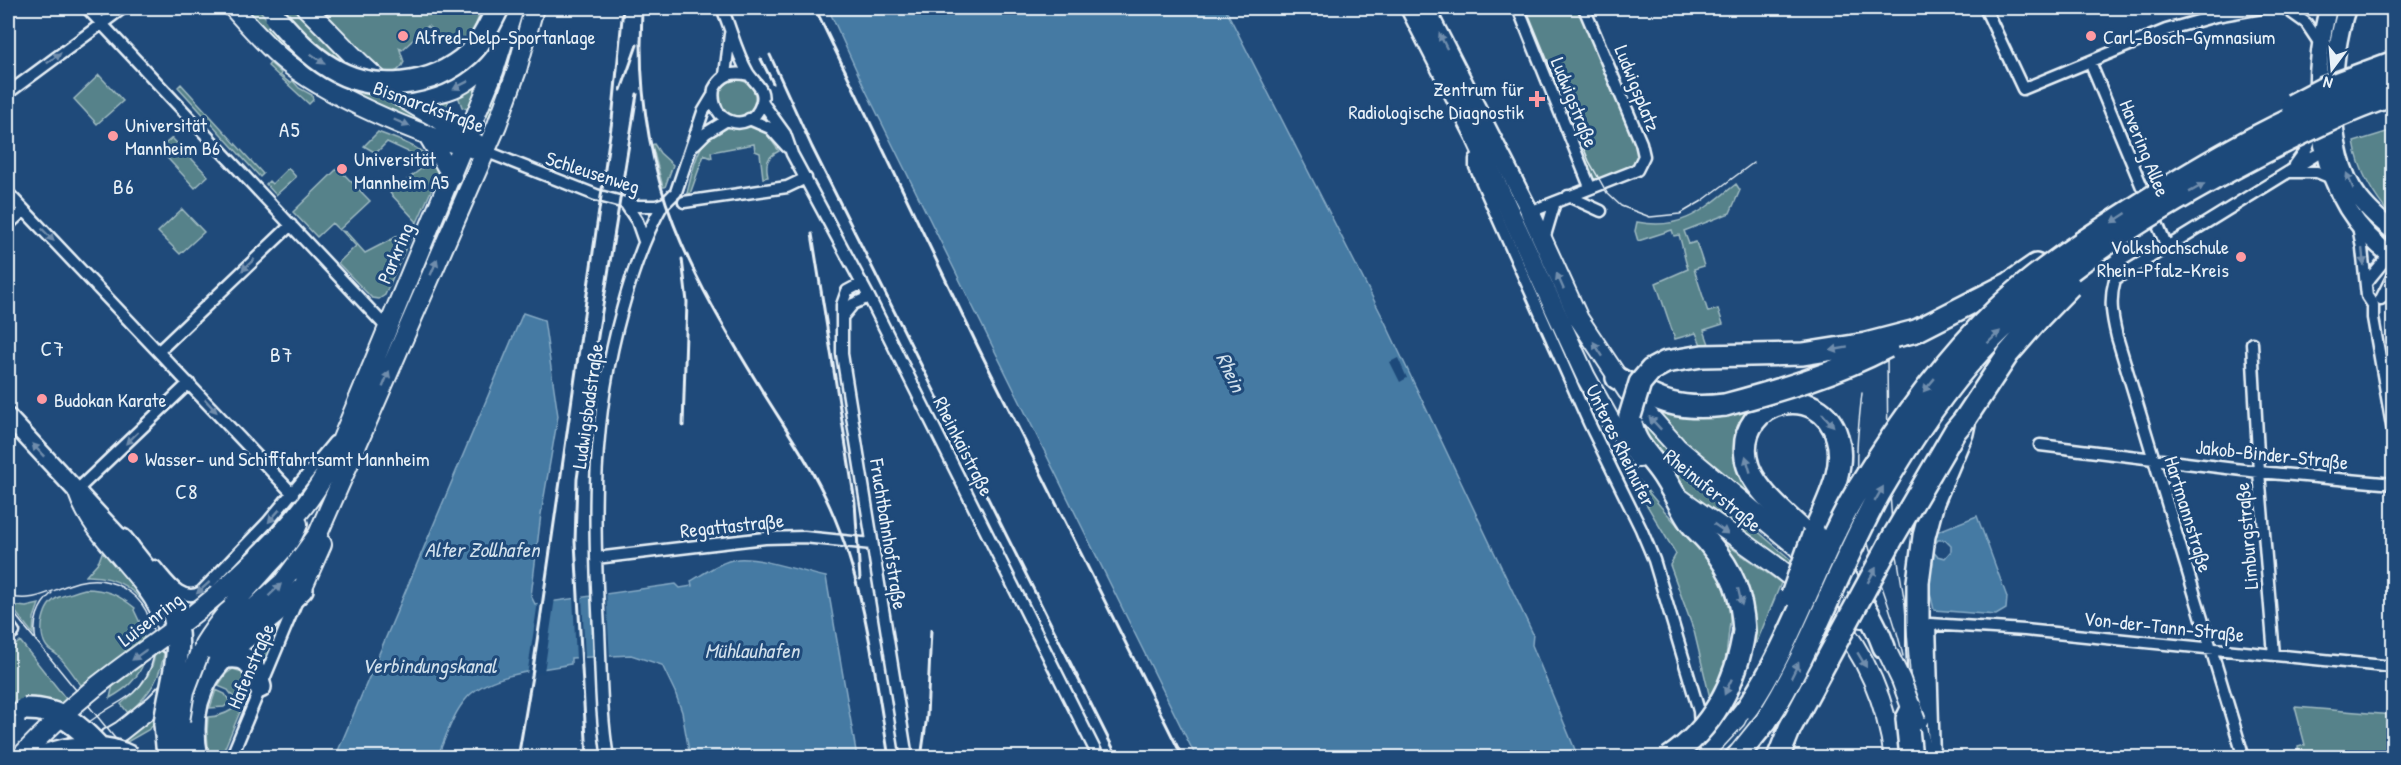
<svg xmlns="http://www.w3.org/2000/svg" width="2401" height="765" font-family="'Patrick Hand',sans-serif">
  <rect width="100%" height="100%" fill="#1f4a7a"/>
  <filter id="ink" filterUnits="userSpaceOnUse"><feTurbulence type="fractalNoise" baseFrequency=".0167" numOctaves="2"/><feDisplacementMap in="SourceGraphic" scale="12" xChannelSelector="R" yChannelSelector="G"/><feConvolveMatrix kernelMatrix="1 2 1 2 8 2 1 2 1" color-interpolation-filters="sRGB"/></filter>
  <g filter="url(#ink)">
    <!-- green -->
    <path fill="#56828a" stroke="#9fbac1" stroke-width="1.5" d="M243 8H258L270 23 326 73C292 69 265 31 243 8Z
      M278 8H482L472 35 446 45 428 26 402 50 399 47 404 62C394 87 358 62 342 55V63C318 50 295 29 278 8Z
      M522 8H526L517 42 489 117 486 116 512 47Z
      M1518 8H1584L1641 143 1642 163 1590 187Z
      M270 63 281 73 280 75 290 83 293 81 299 88 312 95 313 100 309 104 268 66Z
      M99 75 123 101 97 124 74 99Z
      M486 75 472 111 462 107 457 93Z
      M719 98a18 18 0 1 1 36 0a18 18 0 1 1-36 0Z
      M340 81 380 89 445 134 333 84Z
      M181 84 263 174 260 177 178 87Z
      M447 97 451 118 421 102Z
      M749 126 764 130 779 151C767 157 765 163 768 177L763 178 760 153 755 151 754 144 711 152 712 158 704 155 690 194 687 193C693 170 698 133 726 127 733 125 741 127 749 126Z
      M2393 130H2394L2393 218C2373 196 2359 172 2354 142Z
      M378 132C402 142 431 148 438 175L385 295 379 299 372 298 338 263 356 246 342 231 346 232 365 253 398 236 417 222 390 193 422 168 413 154 387 142 376 153 364 146Z
      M172 138 208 176 195 188 159 149Z
      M654 144 660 153 673 165 665 187H663L652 145Z
      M288 168 296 177 276 195 266 184 269 181 272 184Z
      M338 168 370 201 339 230 332 223 317 237 293 212Z
      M1736 184 1740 190 1730 213 1684 231 1689 244 1696 242 1704 266 1694 269 1708 312 1718 309 1723 324 1704 330 1709 344 1702 347 1696 333 1675 339 1656 283 1688 269C1684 258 1683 247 1679 235L1674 236 1672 230 1638 241 1635 231 1637 222C1682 231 1703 210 1736 184Z
      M182 209 204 232 180 254 158 232Z
      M1643 399 1759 403 1738 443 1799 536 1692 452Z
      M1645 425 1701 482 1792 561 1788 567 1691 496 1645 447Z
      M1625 464 1661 507 1711 562 1729 598 1730 621 1725 666 1710 698 1694 631 1670 565 1676 554 1623 465Z
      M1705 529 1781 583 1756 644 1754 615 1741 570Z
      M103 550 152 605 154 618C139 591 117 575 86 576L99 561Z
      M85 589C106 589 119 595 135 608L134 610 142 627 144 639 81 685C74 676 67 664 58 656 55 652 50 651 47 647 37 634 42 604 59 597 66 595 77 591 85 589Z
      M39 604 34 618 33 634 10 605 26 607Z
      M287 611 262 672 243 653Z
      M20 641 66 699 58 707 25 700 8 702V652Z
      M165 647C161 678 151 693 128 713L121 704C138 690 152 677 155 654Z
      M144 662C137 680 126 689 110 698L113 685Z
      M233 669 242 672 245 680 234 698 228 690 218 686 226 674Z
      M216 690 225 694 230 702 224 707 210 708Z
      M248 693 221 757H209L207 733 208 717C227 716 237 708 248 693Z
      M2295 707 2393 715V757H2299L2298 747 2305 745Z
      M160 708 159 720 148 730 127 742 123 737Z"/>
    <!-- water -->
    <path fill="#457aa3" stroke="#86aac5" stroke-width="1.5" fill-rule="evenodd" d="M828 8H1225L1384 320 1533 634 1532 645 1578 757H1196L865 89Z
      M523 313 544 320 558 416 541 514 531 596 535 604 676 584 680 588 692 586 691 581C705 573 721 561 738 559 760 557 803 572 826 577L857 757H690L682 712 675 692 662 665 631 655 571 658V664C541 670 486 674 466 699 452 715 446 738 437 757L335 758Z
      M1977 516 2007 597 2006 609 1996 615 1934 610 1918 539ZM1938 540H1945L1951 546V551L1945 558 1937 556 1933 551 1934 545Z"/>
    <!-- pier -->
    <path fill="#1f4a7a" d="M1398 358 1407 378 1400 382 1390 362Z
      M606 591 610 659 594 660 591 594Z
      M582 595 585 660H576L573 596Z
      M555 598 544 672 527 676 538 601Z"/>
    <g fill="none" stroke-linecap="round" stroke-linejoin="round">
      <!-- street casing -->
      <g stroke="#e8f1f8" stroke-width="15">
        <path id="street" d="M87 8 388 329
          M722 8C731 29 736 52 748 73 755 84 767 89 761 105 750 136 708 123 714 89 722 74 733 71 749 75
          M1518 8 1590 187
          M1985 8 2023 89 2166 30 2216 16 2261 8
          M2285 8 2306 23 2320 44
          M2090 62 2167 247
          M725 75 730 34
          M8 93 123 8
          M762 102 785 134 792 154 869 297 1099 758
          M749 119 770 128 787 147
          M695 144 706 133 727 120
          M485 151 596 195 636 206H656L665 203 676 192 703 112 712 97
          M1475 159V167L1589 423 1641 529 1654 560 1699 711 1700 727
          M2295 165 2308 147 2314 129
          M2289 172H2317L2332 178
          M8 193 293 494
          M1568 196 1601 211
          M684 202 787 187 806 178
          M625 203 637 221 644 241
          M1525 209 1530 212 1637 170 1644 156 1641 143 1584 8
          M8 225 24 210
          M2358 226 2362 248 2367 296 2373 305V318L2394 437
          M1544 239 1555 202
          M862 283 847 291 842 305V354L907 758
          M2366 283 2393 250
          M2381 299 2394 273
          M843 316 853 304 869 297
          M2252 343 2259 472 2274 655
          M159 351 291 225
          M2040 445 2259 472 2394 484
          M76 491 189 383
          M596 558 765 538 804 537 872 544
          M155 566C166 578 181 604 201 592L268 522 334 442
          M8 624 14 632
          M8 710 24 709
          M231 758 297 600
          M608 758C601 716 601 673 599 630 593 517 591 421 622 310 632 273 644 237 663 204
          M1934 758 1930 624 2025 630 2394 667
          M2244 758 2117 337C2112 316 2109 300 2115 279L2316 155 2330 151"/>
      </g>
      <!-- secondary casing -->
      <g stroke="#e8f1f8" stroke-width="21">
        <path id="secondary" d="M1409 8 1476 139
          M1426 8 1530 212
          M2328 8C2307 96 2313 200 2394 258
          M2347 8C2330 58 2324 151 2358 196 2368 210 2381 221 2394 232
          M8 417 122 540 130 546"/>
      </g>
      <!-- primary casing -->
      <g stroke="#e8f1f8" stroke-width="22">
        <path id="primary" d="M233 8C248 25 263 42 280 57 322 94 421 137 475 149
          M306 8C337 38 366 73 401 97 426 114 454 125 477 144
          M400 97C447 94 464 91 496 54
          M427 134 452 176
          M1476 139 1586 377 1610 420 1639 458
          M1530 212 1579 319 1627 391 1678 448 1797 547 1862 618
          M78 493C96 548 166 584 169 644
          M1676 495C1724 531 1789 569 1829 612 1866 652 1887 705 1894 758
          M302 589 322 544
          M218 594C253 562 291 528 317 488 325 476 331 463 337 451L494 71 514 8
          M204 644C222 615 245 592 267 567 279 554 292 541 298 524
          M180 721 185 758
          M1916 721 1923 758
          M87 751 121 731 155 704 212 646 283 582 318 534 497 125 517 70 534 8"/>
      </g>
      <!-- highway casing -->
      <g stroke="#e8f1f8" stroke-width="26">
        <path id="highway" d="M1916 331 2010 283 2036 265
          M1617 378C1660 401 1675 411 1725 405
          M1630 416C1633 444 1645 450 1660 471 1671 486 1678 503 1688 519 1693 528 1703 535 1709 543 1733 572 1742 594 1744 631
          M1814 533C1826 504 1847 469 1837 437 1821 381 1737 397 1746 458 1751 495 1810 532 1833 561 1853 586 1873 617 1884 647
          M122 540 160 588 172 608
          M221 658C249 653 253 663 260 687
          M1916 721 1921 713 1918 650V582L1924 536 1933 502 1962 433 1965 419 2008 354
          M165 724 167 746 172 758
          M197 758C178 664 249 643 302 589
          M1702 758 1724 737 1748 707
          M1736 758 1766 721"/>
      </g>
      <!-- street -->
      <use href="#street" stroke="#1f4a7a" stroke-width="10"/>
      <!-- secondary -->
      <use href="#secondary" stroke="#1f4a7a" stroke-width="16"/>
      <!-- primary -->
      <use href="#primary" stroke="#1f4a7a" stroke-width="18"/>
      <!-- highway -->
      <use href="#highway" stroke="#1f4a7a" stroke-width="21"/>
      <!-- tram -->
      <path stroke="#e8f1f8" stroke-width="1.5" d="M1526 8 1589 161 1607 193 1621 206 1650 217 1680 214 1702 201 1753 163
        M1887 356 1888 458 1892 525 1905 604 1916 758
        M1862 393C1858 429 1854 465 1859 502 1866 555 1892 604 1903 656
        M8 596C41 607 67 576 100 580 121 583 142 597 149 618 160 644 155 673 133 693 123 701 112 706 102 713 80 728 59 743 37 758
        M8 606 131 758
        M36 641C32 623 38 605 52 593
        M1765 704 1784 672 1800 635
        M1713 758 1744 725 1794 630"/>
      <!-- rail -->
      <path stroke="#e8f1f8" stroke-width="3" d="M815 8 980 351 1183 758
        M641 40C640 182 689 272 761 389 785 428 812 466 830 507 865 585 875 673 889 758
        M641 46 642 8
        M770 55 812 147 1118 758
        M761 59 773 83
        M621 90 637 45
        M2388 122 2394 120
        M812 234 855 502 860 579
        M682 259 687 302 683 426
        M518 758 532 676 612 120 623 8
        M587 758 575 542 577 479 595 355 637 94
        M921 758 927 716 931 630
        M1790 758 1796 727"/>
      <!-- primary-bridge casing -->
      <g stroke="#e8f1f8" stroke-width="22" stroke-linecap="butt">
        <path id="primary-bridge" d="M1887 651 1901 680 1916 721
          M180 721 185 691 199 654
          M19 758C43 733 67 710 93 689 134 656 179 628 218 594"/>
      </g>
      <!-- highway-bridge casing -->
      <g stroke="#e8f1f8" stroke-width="26" stroke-linecap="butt">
        <path id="highway-bridge" d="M276 18C293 37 309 55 331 68 373 93 432 88 469 54 482 42 490 24 498 8
          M2292 105 2324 88 2394 62
          M2008 354 2040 317 2070 286
          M1725 405C1780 390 1836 374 1887 347
          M1630 416 1640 383 1651 370 1666 362 1702 356 1803 354 1866 344 1916 331
          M1792 595 1814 533
          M1748 707C1794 639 1816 559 1858 489 1898 424 1943 361 1998 308 2035 273 2080 243 2122 216 2207 161 2297 109 2394 78
          M24 709C65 708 82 730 109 758
          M1766 721C1812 650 1838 568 1879 494 1908 444 1941 393 1980 351 2056 269 2157 208 2255 157 2300 134 2345 111 2394 95
          M165 724C170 679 186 653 172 608
          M38 758C69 746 102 742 132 758
          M1669 758C1712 729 1737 682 1744 631
          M1778 758 1790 728 1892 539 1955 431 1965 419
          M1911 758 1907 719 1912 709"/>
      </g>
      <!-- primary-bridge -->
      <use href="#primary-bridge" stroke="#1f4a7a" stroke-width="18"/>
      <!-- highway-bridge -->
      <use href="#highway-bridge" stroke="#1f4a7a" stroke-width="21"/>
    </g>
    <!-- one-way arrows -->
    <defs><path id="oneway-solid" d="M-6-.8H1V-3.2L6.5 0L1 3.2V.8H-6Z" transform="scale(1.5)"/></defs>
    <g fill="#6f8dac">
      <use href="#oneway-solid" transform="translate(1443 41) rotate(-117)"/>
      <use href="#oneway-solid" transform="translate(54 58) rotate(-37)"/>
      <use href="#oneway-solid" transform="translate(318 59) rotate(36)"/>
      <use href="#oneway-solid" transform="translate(461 85) rotate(153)"/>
      <use href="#oneway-solid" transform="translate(402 123) rotate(23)"/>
      <use href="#oneway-solid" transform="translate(2350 181) rotate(-114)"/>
      <use href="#oneway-solid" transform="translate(2197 188) rotate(-29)"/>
      <use href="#oneway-solid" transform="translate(2119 218) rotate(147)"/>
      <use href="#oneway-solid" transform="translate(48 235) rotate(46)"/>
      <use href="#oneway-solid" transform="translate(2363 257) rotate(84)"/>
      <use href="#oneway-solid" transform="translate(248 265) rotate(137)"/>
      <use href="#oneway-solid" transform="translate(434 267) rotate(-67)"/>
      <use href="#oneway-solid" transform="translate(1560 281) rotate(-114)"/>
      <use href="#oneway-solid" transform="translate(1994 337) rotate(-44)"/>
      <use href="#oneway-solid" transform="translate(1598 349) rotate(-123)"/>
      <use href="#oneway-solid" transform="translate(1839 349) rotate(170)"/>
      <use href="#oneway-solid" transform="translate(386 379) rotate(-68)"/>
      <use href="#oneway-solid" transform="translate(1929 385) rotate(130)"/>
      <use href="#oneway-solid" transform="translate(211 406) rotate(47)"/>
      <use href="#oneway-solid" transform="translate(1828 420) rotate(48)"/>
      <use href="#oneway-solid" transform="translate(1655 423) rotate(-133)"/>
      <use href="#oneway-solid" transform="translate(132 438) rotate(136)"/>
      <use href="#oneway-solid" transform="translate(38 450) rotate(-133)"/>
      <use href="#oneway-solid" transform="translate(1748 464) rotate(-106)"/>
      <use href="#oneway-solid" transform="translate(1879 494) rotate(-60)"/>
      <use href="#oneway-solid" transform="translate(274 516) rotate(131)"/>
      <use href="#oneway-solid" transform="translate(1721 529) rotate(35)"/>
      <use href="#oneway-solid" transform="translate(1872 575) rotate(-61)"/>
      <use href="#oneway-solid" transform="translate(203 588) rotate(138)"/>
      <use href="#oneway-solid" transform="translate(275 590) rotate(-44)"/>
      <use href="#oneway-solid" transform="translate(1740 597) rotate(77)"/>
      <use href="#oneway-solid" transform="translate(139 655) rotate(144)"/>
      <use href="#oneway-solid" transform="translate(1862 660) rotate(59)"/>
      <use href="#oneway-solid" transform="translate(1795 670) rotate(-64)"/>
      <use href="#oneway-solid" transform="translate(1728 687) rotate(115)"/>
    </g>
  </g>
  <!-- markers -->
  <g fill="#ff9aa2" stroke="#1f4a7a" stroke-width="2">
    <circle cx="403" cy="36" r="6"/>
    <circle cx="2091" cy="36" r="6"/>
    <path d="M1534 90h6v6h6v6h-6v6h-6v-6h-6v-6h6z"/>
    <circle cx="113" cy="136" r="6"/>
    <circle cx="342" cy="169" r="6"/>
    <circle cx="2241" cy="257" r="6"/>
    <circle cx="42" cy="399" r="6"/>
    <circle cx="133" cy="458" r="6"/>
  </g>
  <g text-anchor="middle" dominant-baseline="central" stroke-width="6" stroke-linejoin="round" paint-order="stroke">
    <!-- poi labels -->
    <g font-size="20" fill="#e8f1f8" stroke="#1f4a7a" text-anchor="start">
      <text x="415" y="36">Alfred-Delp-Sportanlage</text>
      <text x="2103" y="36">Carl-Bosch-Gymnasium</text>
      <text x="1524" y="88" text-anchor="end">Zentrum für<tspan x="1524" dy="23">Radiologische Diagnostik</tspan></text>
      <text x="125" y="124">Universität<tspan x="125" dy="23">Mannheim B6</tspan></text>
      <text x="354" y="158">Universität<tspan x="354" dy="23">Mannheim A5</tspan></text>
      <text x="2229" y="246" text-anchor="end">Volkshochschule<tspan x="2229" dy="23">Rhein-Pfalz-Kreis</tspan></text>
      <text x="54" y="399">Budokan Karate</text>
      <text x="145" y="458">Wasser- und Schifffahrtsamt Mannheim</text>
    </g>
    <!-- street labels -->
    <g font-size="20" fill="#e8f1f8" stroke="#1f4a7a">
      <text transform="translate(1638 88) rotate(68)">Ludwigsplatz</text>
      <text transform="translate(1575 102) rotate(68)">Ludwigstraße</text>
      <text transform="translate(429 106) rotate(20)">Bismarckstraße</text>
      <text transform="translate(2145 148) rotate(68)">Havering Allee</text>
      <text transform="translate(593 172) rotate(18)">Schleusenweg</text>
      <text transform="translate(395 253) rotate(-67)">Parkring</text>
      <text transform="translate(587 406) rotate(-82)">Ludwigsbadstraße</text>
      <text transform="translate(1621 445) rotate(64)">Unteres Rheinufer</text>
      <text transform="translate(964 446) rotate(63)">Rheinkaistraße</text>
      <text transform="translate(2272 454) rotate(6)">Jakob-Binder-Straße</text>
      <text transform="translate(1713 490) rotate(39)">Rheinuferstraße</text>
      <text transform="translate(2189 514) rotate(73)">Hartmannstraße</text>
      <text transform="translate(732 525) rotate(-6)">Regattastraße</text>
      <text transform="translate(889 534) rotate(81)">Fruchtbahnhofstraße</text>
      <text transform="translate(2246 536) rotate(-95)">Limburgstraße</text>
      <text transform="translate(150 619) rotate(-37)">Luisenring</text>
      <text transform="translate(2164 626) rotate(6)">Von-der-Tann-Straße</text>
      <text transform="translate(250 666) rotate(-67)">Hafenstraße</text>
    </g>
    <!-- neighbourhood labels -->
    <g font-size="21" letter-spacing="1.5" fill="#e8f1f8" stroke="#1f4a7a">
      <text x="290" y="129">A5</text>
      <text x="124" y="186">B6</text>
      <text x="53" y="348">C7</text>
      <text x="282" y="354">B7</text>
      <text x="187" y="491">C8</text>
    </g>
    <!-- water labels -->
    <g font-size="21" font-style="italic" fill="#d0dfeb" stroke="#1f4a7a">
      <text transform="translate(1231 372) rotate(65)">Rhein</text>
      <text x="482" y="549">Alter Zollhafen</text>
      <text x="752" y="650">Mühlauhafen</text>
      <text x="429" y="665">Verbindungskanal</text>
    </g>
  </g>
  <!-- margin -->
  <rect width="2401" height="765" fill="none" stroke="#1f4a7a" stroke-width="30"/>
  <rect x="15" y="15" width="2371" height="735" fill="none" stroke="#e8f1f8" stroke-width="2" filter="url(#ink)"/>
  <!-- north arrow -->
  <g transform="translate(2332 69) rotate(196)" stroke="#1f4a7a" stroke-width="4.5" paint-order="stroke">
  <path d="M0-4.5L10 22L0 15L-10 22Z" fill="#e8f1f8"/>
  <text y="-9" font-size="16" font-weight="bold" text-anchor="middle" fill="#e8f1f8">N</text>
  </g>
</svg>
